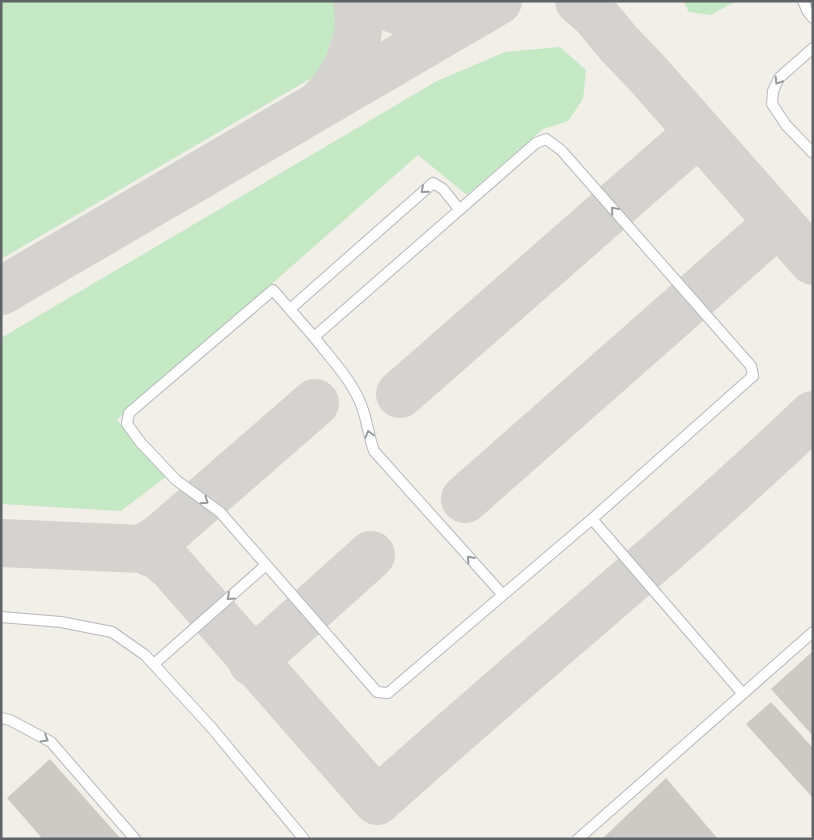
<svg xmlns="http://www.w3.org/2000/svg" width="814" height="840" font-family="'PT Sans Narrow',sans-serif">
  <rect width="100%" height="100%" fill="#f1efe8"/>
  <!-- green -->
  <path fill="#c5e8c5" d="M1 1H334L336 28 320 73 1 259Z
    M683 1H736L711 15 689 12Z
    M560 47 586 70 583 99 568 121 543 129 467 195 418 155 117 420 167 476 121 511 1 504V338L437 81 505 52Z"/>
  <g fill="none" stroke-linecap="round" stroke-linejoin="round">
    <!-- taxiway -->
    <path stroke="#d4d3d0" stroke-width="48" d="M378 1C408 18 439 23 473 13
      M579 1 595 15 619 44 646 72 813 261
      M322 102C348 78 364 36 357 1
      M1 291 498 1
      M400 394 699 132
      M465 499 779 222
      M1 543 142 549 159 556 171 566 377 801C521 671 672 549 813 415
      M142 549 160 538 315 403
      M252 662 371 555"/>
  </g>
  <!-- building -->
  <path fill="#cccac5" d="M813 651V736L771 689Z
    M771 702 813 748V798L746 724Z
    M50 759 121 839H39L41 837 7 798Z
    M666 778 718 839H602Z"/>
  <g fill="none" stroke-linecap="round" stroke-linejoin="round">
    <!-- service casing -->
    <g stroke="#b5b8bc" stroke-width="12">
      <path id="service" d="M803 1 808 12 813 18
        M813 48 779 78 773 91 772 104 786 125 813 153
        M546 139 561 150 751 366 753 376 592 519 388 693 377 692 220 512 176 480 141 443 127 424 129 413 273 290 314 337 536 143Z
        M290 309 433 183 443 189 459 209
        M314 337C331 359 352 380 362 407 367 421 369 437 374 451L503 595
        M592 519 743 694
        M1 617 61 622 112 632 145 655 211 727 304 839
        M154 664 266 565
        M1 718 10 720 51 742 135 839
        M578 839 813 632"/>
    </g>
    <!-- service -->
    <use href="#service" stroke="#fff" stroke-width="10"/>
  </g>
  <!-- one-way arrows -->
  <defs><path id="oneway-chevron" d="M-2-3.5L2.5 0L-2 3.5" fill="none" stroke-width="1.6" stroke-linecap="round" stroke-linejoin="round" transform="scale(1.25)"/></defs>
  <g stroke="#979a9d">
    <use href="#oneway-chevron" transform="translate(778 81) rotate(122)"/>
    <use href="#oneway-chevron" transform="translate(424 190) rotate(139)"/>
    <use href="#oneway-chevron" transform="translate(614 210) rotate(-131)"/>
    <use href="#oneway-chevron" transform="translate(369 434) rotate(-105)"/>
    <use href="#oneway-chevron" transform="translate(205 501) rotate(35)"/>
    <use href="#oneway-chevron" transform="translate(470 559) rotate(-132)"/>
    <use href="#oneway-chevron" transform="translate(230 597) rotate(138)"/>
    <use href="#oneway-chevron" transform="translate(45 739) rotate(31)"/>
  </g>
  <!-- border -->
  <rect width="814" height="840" fill="none" stroke="#5f6368" stroke-width="5"/>
</svg>
